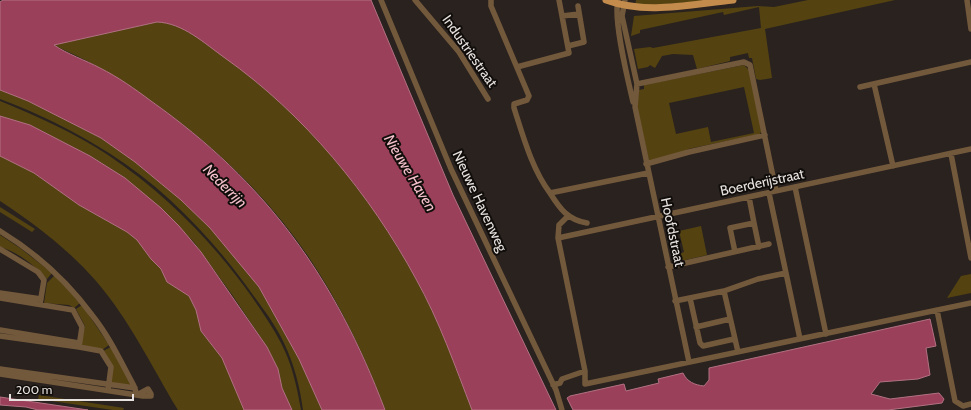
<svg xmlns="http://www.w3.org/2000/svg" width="971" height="410" font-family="Cabin,sans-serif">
  <rect width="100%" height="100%" fill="#2a221f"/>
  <!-- green -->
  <path fill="#544311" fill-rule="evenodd" d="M636 0H714L657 5H635Z
    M808 0H895L765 29 772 78 760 80 756 79 752 58H749L748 53 730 57V61L697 69 693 55 673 54 662 56 655 68 650 65 648 67 638 69 634 49 650 47 653 48 761 28 759 7 724 15 723 12 640 30V33L631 36 634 16 758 6 774 7Z
    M157 22C183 23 204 43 226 58 304 114 370 194 416 279 439 320 455 366 472 410H385C365 356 340 303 308 256 256 179 182 117 103 70 87 60 70 53 54 45Z
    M744 65 749 70 762 130 760 134 688 149 685 152 649 161 637 107 639 90 644 89V85ZM744 87 754 133 711 142 708 127 676 134 669 103Z
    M0 90 28 101 101 138 135 162 181 200 210 228 259 287 299 359 322 410H303C300 387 294 364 284 343 276 326 264 310 253 295 214 240 166 189 109 153 74 131 38 113 0 99Z
    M0 101C37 116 75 133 108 155 165 193 213 242 252 297 262 312 273 327 281 343 292 364 297 387 301 410H292L282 388 278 369 267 347 233 296 193 241 125 178 90 156 30 125 0 116Z
    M0 156 34 173 79 205 127 232 137 240 151 259 161 269 167 282 189 296 196 310 201 331 222 358 244 410H178C152 367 129 319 96 281 68 249 35 224 0 201Z
    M0 207 35 229 32 232 0 212Z
    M701 226 707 255 677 262 676 255 684 252 679 231Z
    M0 235 20 248 52 273 47 279C36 266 16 251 0 247Z
    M971 274V293L947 298 961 276Z
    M55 275 80 303 74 308 69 305 44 303 47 283Z
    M82 305 109 345 102 350 81 345 85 326 76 309Z
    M111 347 131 385 111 384 113 366 103 351Z
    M39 395 124 408 123 410H113L38 399Z"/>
  <!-- water -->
  <path fill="#9b405a" stroke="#b27182" d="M3 0H371L453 195 556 410H472C455 366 439 320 416 279 370 194 304 114 225 58 204 43 183 23 157 22L54 45C67 54 85 60 100 68 118 77 135 89 151 101 267 183 335 278 385 410H322L299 359 259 287 210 228 181 200 135 162 101 138 28 101 0 90V2Z
    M0 116 30 125 90 156 125 178 161 208 179 226 201 252 267 347 278 369 282 388 292 410H244L222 358 201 331 196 310 189 296 167 282 161 269 151 259 137 240 127 232 79 205 34 173 0 156Z
    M930 319 936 346 926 348 930 375 918 379 880 382 871 394 890 399 939 393 944 399 942 403 888 410H573L567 398 570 396 624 384 626 391 659 383 658 379 683 373C687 382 695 385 704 386L709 380V368Z
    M0 397 88 410H38L26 407 0 405Z"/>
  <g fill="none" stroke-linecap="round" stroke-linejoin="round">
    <!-- minor -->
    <path stroke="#73593c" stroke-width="5.5" d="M381 0 451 169 556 390 562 410
      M415 0 459 52 488 99
      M491 0V6L529 96 527 100 514 104V108C523 136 532 169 550 193L648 173
      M618 0C613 20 628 80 633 102
      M625 0 622 16 637 84 635 107 689 362
      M967 0 971 29
      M562 16 579 14
      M568 46 584 42 578 6
      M517 67 569 53 559 0
      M637 84 744 62 750 65 776 191
      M874 84 893 166
      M860 87 971 62
      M951 154 971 258
      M646 164 689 152 765 135
      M795 187 826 334
      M550 193C560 209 568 220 587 223
      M769 193 800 339
      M749 197 754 223
      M568 216 559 225 558 238 585 371
      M0 231C36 253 67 281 92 315 109 336 121 362 134 386L137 395
      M558 238 971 149
      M0 249 38 272 44 280 40 304
      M735 252 730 228 754 223 759 247
      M668 267 769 244
      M724 291 738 352
      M0 293 41 299
      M0 298 73 310 82 327 79 347 101 351 111 367 108 390
      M690 298 700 343 703 346 734 339
      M675 301 724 291 758 279 786 273
      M937 310 955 401 963 406 971 404
      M696 327 730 319
      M0 330 79 343
      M0 336 79 347
      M0 369 135 388
      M0 374 143 396H151V394L148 389 137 395
      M553 385 560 383 562 379 585 371V384L971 303"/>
    <!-- major -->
    <path stroke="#c38c4c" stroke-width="7" d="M606 0C646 15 692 4 733 0"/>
  </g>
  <g text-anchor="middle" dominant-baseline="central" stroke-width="4" stroke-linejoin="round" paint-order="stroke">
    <!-- street labels -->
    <g font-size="14" fill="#e7e2df" stroke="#100d0b">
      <text transform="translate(470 51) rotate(55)">Industriestraat</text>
      <text transform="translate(762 182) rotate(-12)">Boerderijstraat</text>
      <text transform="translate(480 201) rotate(65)">Nieuwe Havenweg</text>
      <text transform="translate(673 232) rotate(78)">Hoofdstraat</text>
    </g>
    <!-- water labels -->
    <g font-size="15" font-style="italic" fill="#f4c0ca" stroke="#100d0b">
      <text transform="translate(410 173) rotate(59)">Nieuwe Haven</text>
      <text transform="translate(225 186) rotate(45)">Nederrijn</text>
    </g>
  </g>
  <!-- scale -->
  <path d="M10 394v6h123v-6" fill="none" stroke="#e7e2df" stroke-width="2"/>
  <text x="16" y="394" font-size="12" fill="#e7e2df" stroke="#100d0b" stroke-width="3" paint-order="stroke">200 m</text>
</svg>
